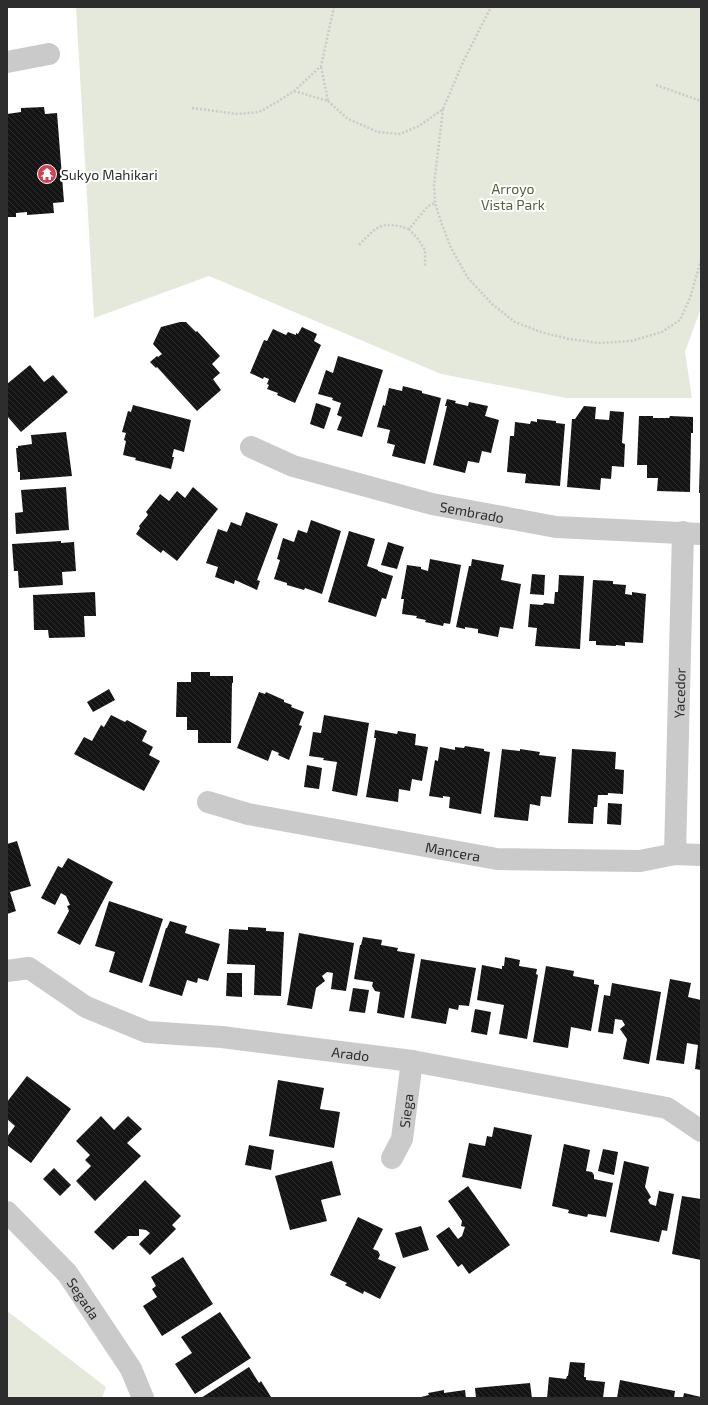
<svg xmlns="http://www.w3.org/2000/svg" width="708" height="1405" font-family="'Exo 2',sans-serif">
  <defs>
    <pattern id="building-back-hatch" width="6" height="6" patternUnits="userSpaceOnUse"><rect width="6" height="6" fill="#141414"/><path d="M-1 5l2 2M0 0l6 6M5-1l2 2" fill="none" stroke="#2e2e2e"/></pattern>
  </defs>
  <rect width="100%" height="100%" fill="#fff"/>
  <!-- green -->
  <path fill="#e4e9dc" d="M76 7H701V308L685 352 692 398H566L441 374 209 276 94 318Z
    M7 1311 106 1387 102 1398H7Z"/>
  <!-- building -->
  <path fill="url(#building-back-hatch)" d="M44 107 45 114 57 113 64 202 53 203 54 213 27 215V212L16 213V217H7V114L21 112V108Z
    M180 322H186L196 332 197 331 220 356 212 364 220 373 213 379 221 390 197 411 157 367 156 368 150 362 157 356 158 357 162 354 153 344 161 327Z
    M302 327 317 334 314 341 321 345 295 403 277 395 278 393 267 389 269 385 267 384 269 379 264 377 263 379 250 373 264 340 267 341 273 329 286 335 288 332 296 335V333L298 334Z
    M338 356 383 370 362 437 337 430 342 417 337 415 341 403 332 400 333 398 318 394 326 370 333 373Z
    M30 365 44 382 53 375 68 392 21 432 7 416V396L8 395 7 394V384Z
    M403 386 422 391V393L441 398 425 464 392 456 395 445 387 443 390 430 377 427 383 405 385 406 389 388 402 391Z
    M447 399 456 401 455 403 468 406 469 402 488 406 485 416 499 420 491 453 482 451 479 463 468 461 465 473 433 465 447 406H445Z
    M316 403 331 408 324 429 310 424Z
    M133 405 191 420 184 452 174 449 172 457H174L171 469 135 460 136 458 123 455 126 441 124 440 126 433 122 432 128 411 131 412Z
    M584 406 596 407 595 419 609 420 610 411 624 412 622 443 625 444 624 467 612 466 611 479 601 478 600 490 567 487 572 419H575Z
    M639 416H653V418H669L670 416 693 417V433H691L690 492 657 491 658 478H647V465H637Z
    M537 419 556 421V423L565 424 560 486 525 483 526 474 507 472 510 436H514L515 422 530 424 531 421 537 422Z
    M66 432 72 476 20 480V472H18L16 448H18V446L32 444 31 435Z
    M700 457H701V493H699Z
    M66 487 69 530 16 534 15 513 23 512 21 490Z
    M193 487 218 509 177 561 163 550 161 553 136 534 140 528 139 526 148 515 146 512 160 494 169 501 177 491 185 498Z
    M246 512 278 524 257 580 260 581 257 590 235 580 234 584 215 577 218 567 206 563 218 529 227 532 231 522 241 526Z
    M311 520 341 531 322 594 305 588 304 590 287 585V583L274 579 280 560 277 559 283 538 294 542 298 530 307 533Z
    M349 531 375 539 367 566 378 570V571L393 576 386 599 382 598 376 617 328 602Z
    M61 541V543L74 542 76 571 62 572 63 585 19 588 18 571H14L12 544Z
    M388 542 404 547 397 569 381 565Z
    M430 559 461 565 450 624 444 623 443 626 425 622 426 620 416 618 417 616 402 614 404 599H401L407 565 421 567V569L428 571Z
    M472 559 504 565 501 580 521 584 513 629 500 627 498 637 478 633V629L465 627V629L456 627 469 566H471Z
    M532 574 545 575 544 595 530 594Z
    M559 575 584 576 580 649 535 646 537 628 528 627 530 604 543 605 544 603 554 604 555 592H558Z
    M593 580 613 581V584L626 585 625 594 632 595V592L646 594 643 643 625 642V646L616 645V646L596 645V641H589Z
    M95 592 96 616H84L85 637 49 638 48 630H34L33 595Z
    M191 672H210V676H233V683H232L231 743H198V730H187V717H176L177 682H191Z
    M109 689 115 700 93 712 87 702Z
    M259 692 265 694 266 692 284 700V702L292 705 291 707 304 712 299 725 302 726 289 760 278 755 279 753 272 750 268 761 237 748Z
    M111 715 125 722 127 720 147 731 142 741 153 747 149 755 160 761 144 791 74 754 84 737 92 741 101 725 104 727Z
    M324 715 369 723 357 796 332 791 337 762 323 760 324 758 309 756 313 732 321 733Z
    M375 730 397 734 398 731 416 734 415 745 428 747 422 781 412 779 410 791 399 789 398 802 366 797 376 738H374Z
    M465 746 484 749V751L490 752 481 814 449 808 450 797 443 796V798L429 796 435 760 438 761 440 747 455 750V747L464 748Z
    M502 749 520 751V749L540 752 539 755 556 757 551 797 541 796 540 806 530 804 528 821 494 817Z
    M572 749 616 752 615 769 624 770 623 794 608 793V795H598L597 807H594L593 824 568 823Z
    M307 765 322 768 319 789 304 787Z
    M608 803 622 804 621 825 607 824Z
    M17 841 31 886 10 892 16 911 7 914V844Z
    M68 858 113 882 80 945 57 933 69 911 67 906 70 905 66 896 61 893 55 905 41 898 58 866 62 868Z
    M109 901 163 919 142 983 109 972 115 952 95 946Z
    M170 921 187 926 185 933 220 944 208 981 198 978 197 983 187 980 182 996 149 986 166 928H167Z
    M248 927 266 928V931L284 932 281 996 254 995 255 965 227 964 229 929 248 930Z
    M299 933 354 943 346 991 331 989 333 973 327 972 322 976 325 981 316 988 312 1009 287 1005Z
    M363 937 382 940 381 945 398 948 397 951 415 954 404 1018 377 1013 380 992 375 991 372 986 373 982 354 979 360 945H361Z
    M505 957 520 960 519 966 537 969 536 974 538 975 527 1039 499 1034 504 1005 477 1000 482 965 502 969V966H504Z
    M421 959 476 968 469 1006 459 1005 458 1010 449 1008 446 1024 411 1018Z
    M546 966 574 971 573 976 594 980V984L599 985 591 1031 571 1027 568 1048 533 1042Z
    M227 973H242V997L226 996Z
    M670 979 691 983 688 997 701 1000V1070L695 1069 698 1045 687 1043 684 1064 656 1060Z
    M612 983 661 992 649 1064 623 1059 627 1039 620 1029 625 1025 622 1020 615 1019 613 1034 598 1032 604 995 610 996Z
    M353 988 369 990 365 1013 349 1011Z
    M475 1009 491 1012 487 1035 471 1032Z
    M27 1076 71 1109 31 1163 7 1145V1137L15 1126 7 1119V1102Z
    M278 1080 324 1088 320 1109 340 1112 334 1148 269 1136Z
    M101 1116 114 1130 128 1116 142 1129 127 1143 141 1156 95 1201 76 1181 91 1166 85 1160 90 1155 76 1141Z
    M494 1127 532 1135 521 1189 462 1177 469 1143 485 1146 487 1136 492 1137Z
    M564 1144 590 1150 586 1171 592 1172 594 1175V1179L613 1183 606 1217 588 1214 587 1217 568 1213 569 1210 552 1206Z
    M249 1145 274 1150 271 1170 245 1165Z
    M603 1149 618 1152 614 1175 598 1171Z
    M332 1161 341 1195 321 1200 327 1221 290 1230 275 1176Z
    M624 1161 649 1167 645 1187 651 1197 648 1200 650 1204 656 1206 659 1191 674 1194 667 1231 662 1230 659 1242 610 1232Z
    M54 1168 71 1185 60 1196 43 1179Z
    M145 1180 181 1216 172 1225 176 1229 150 1255 139 1244 150 1233 146 1230 139 1229V1236H128L113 1250 94 1232Z
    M468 1186 510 1245 469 1274 462 1264 458 1267 436 1236 449 1227 458 1239 462 1236 465 1227 461 1226 462 1221 448 1201Z
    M682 1196 701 1199V1260L672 1254Z
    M358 1217 383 1229 373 1249 378 1251 380 1255 378 1259 396 1267 380 1299 364 1291 363 1294 345 1285 347 1283 330 1275Z
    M421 1226 429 1250 403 1258 395 1233Z
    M183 1257 213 1304 162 1336 143 1306 157 1297 152 1289 156 1286 151 1277Z
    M220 1312 251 1358 195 1394 175 1364 192 1353 181 1337Z
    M570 1362 585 1363 584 1377H586V1380L605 1382 603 1398H547L549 1377 566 1379 567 1376H568Z
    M249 1367 259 1383 261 1381 271 1397 201 1398Z
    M620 1380 675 1391 674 1398H617Z
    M530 1383 532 1398H476L475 1388Z
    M444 1390V1393L465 1390 466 1398H417L429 1395 428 1393Z
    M684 1393 701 1397V1398H683Z"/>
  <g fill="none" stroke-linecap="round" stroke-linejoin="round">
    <!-- path -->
    <path stroke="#cacaca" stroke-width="2.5" stroke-dasharray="2 2" stroke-linecap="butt" d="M656 85 701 101
      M294 91 328 101 321 66
      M328 101 348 119 378 132 400 134 419 126 443 109 464 60 491 7
      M192 108 238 114 259 112 277 102 294 91 321 66 334 7
      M443 109 434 185 435 203 441 222 451 248 468 278 492 304 515 322 541 332 569 339 599 343 631 341 662 332 680 320 690 298 701 260
      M409 229 418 239 425 250V266
      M359 245C377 226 382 220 409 229L428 206 435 203"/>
    <!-- minor -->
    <g stroke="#cacaca" stroke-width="22">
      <path d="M7 62 49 54"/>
      <path id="s1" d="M251 447 293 466 432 504 556 527 701 534"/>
      <path id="s2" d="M208 802 248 814 497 859 640 861 675 854 701 855"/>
      <path id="s3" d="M675 854 683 532"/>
      <path id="s4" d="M7 971 29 968 86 1007 147 1032 222 1037 412 1061 667 1108 701 1131"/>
      <path id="s5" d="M392 1158 402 1139 412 1061"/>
      <path id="s6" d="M7 1212 67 1273 131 1369 143 1398"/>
    </g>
  </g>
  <!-- icons -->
  <defs>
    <g id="temple-disc" transform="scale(1)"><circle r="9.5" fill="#d14155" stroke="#fff"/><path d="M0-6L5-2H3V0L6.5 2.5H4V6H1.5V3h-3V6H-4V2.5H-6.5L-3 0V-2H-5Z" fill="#fff"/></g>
  </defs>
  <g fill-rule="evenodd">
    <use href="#temple-disc" x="47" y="174"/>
  </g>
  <g text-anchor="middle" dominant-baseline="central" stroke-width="4" stroke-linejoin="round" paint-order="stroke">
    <!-- poi labels -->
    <g font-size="14" fill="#2d2d2d" stroke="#fff" text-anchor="start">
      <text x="61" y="174">Sukyo Mahikari</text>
    </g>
    <!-- park labels -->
    <g font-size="14" fill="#52633f" stroke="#fff">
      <text x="513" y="188">Arroyo<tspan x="513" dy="16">Vista Park</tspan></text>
    </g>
    <!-- street labels -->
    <g font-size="14" fill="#2d2d2d" stroke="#fff">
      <text stroke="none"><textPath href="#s1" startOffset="231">Sembrado</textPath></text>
      <text stroke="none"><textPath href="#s3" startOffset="161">Yacedor</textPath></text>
      <text stroke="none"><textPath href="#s2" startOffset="250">Mancera</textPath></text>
      <text stroke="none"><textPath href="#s4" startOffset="362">Arado</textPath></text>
      <text stroke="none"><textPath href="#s5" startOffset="50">Siega</textPath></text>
      <text stroke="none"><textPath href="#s6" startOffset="116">Segada</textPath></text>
    </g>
  </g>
  <!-- border -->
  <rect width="708" height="1405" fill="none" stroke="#2d2d2d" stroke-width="16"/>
</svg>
